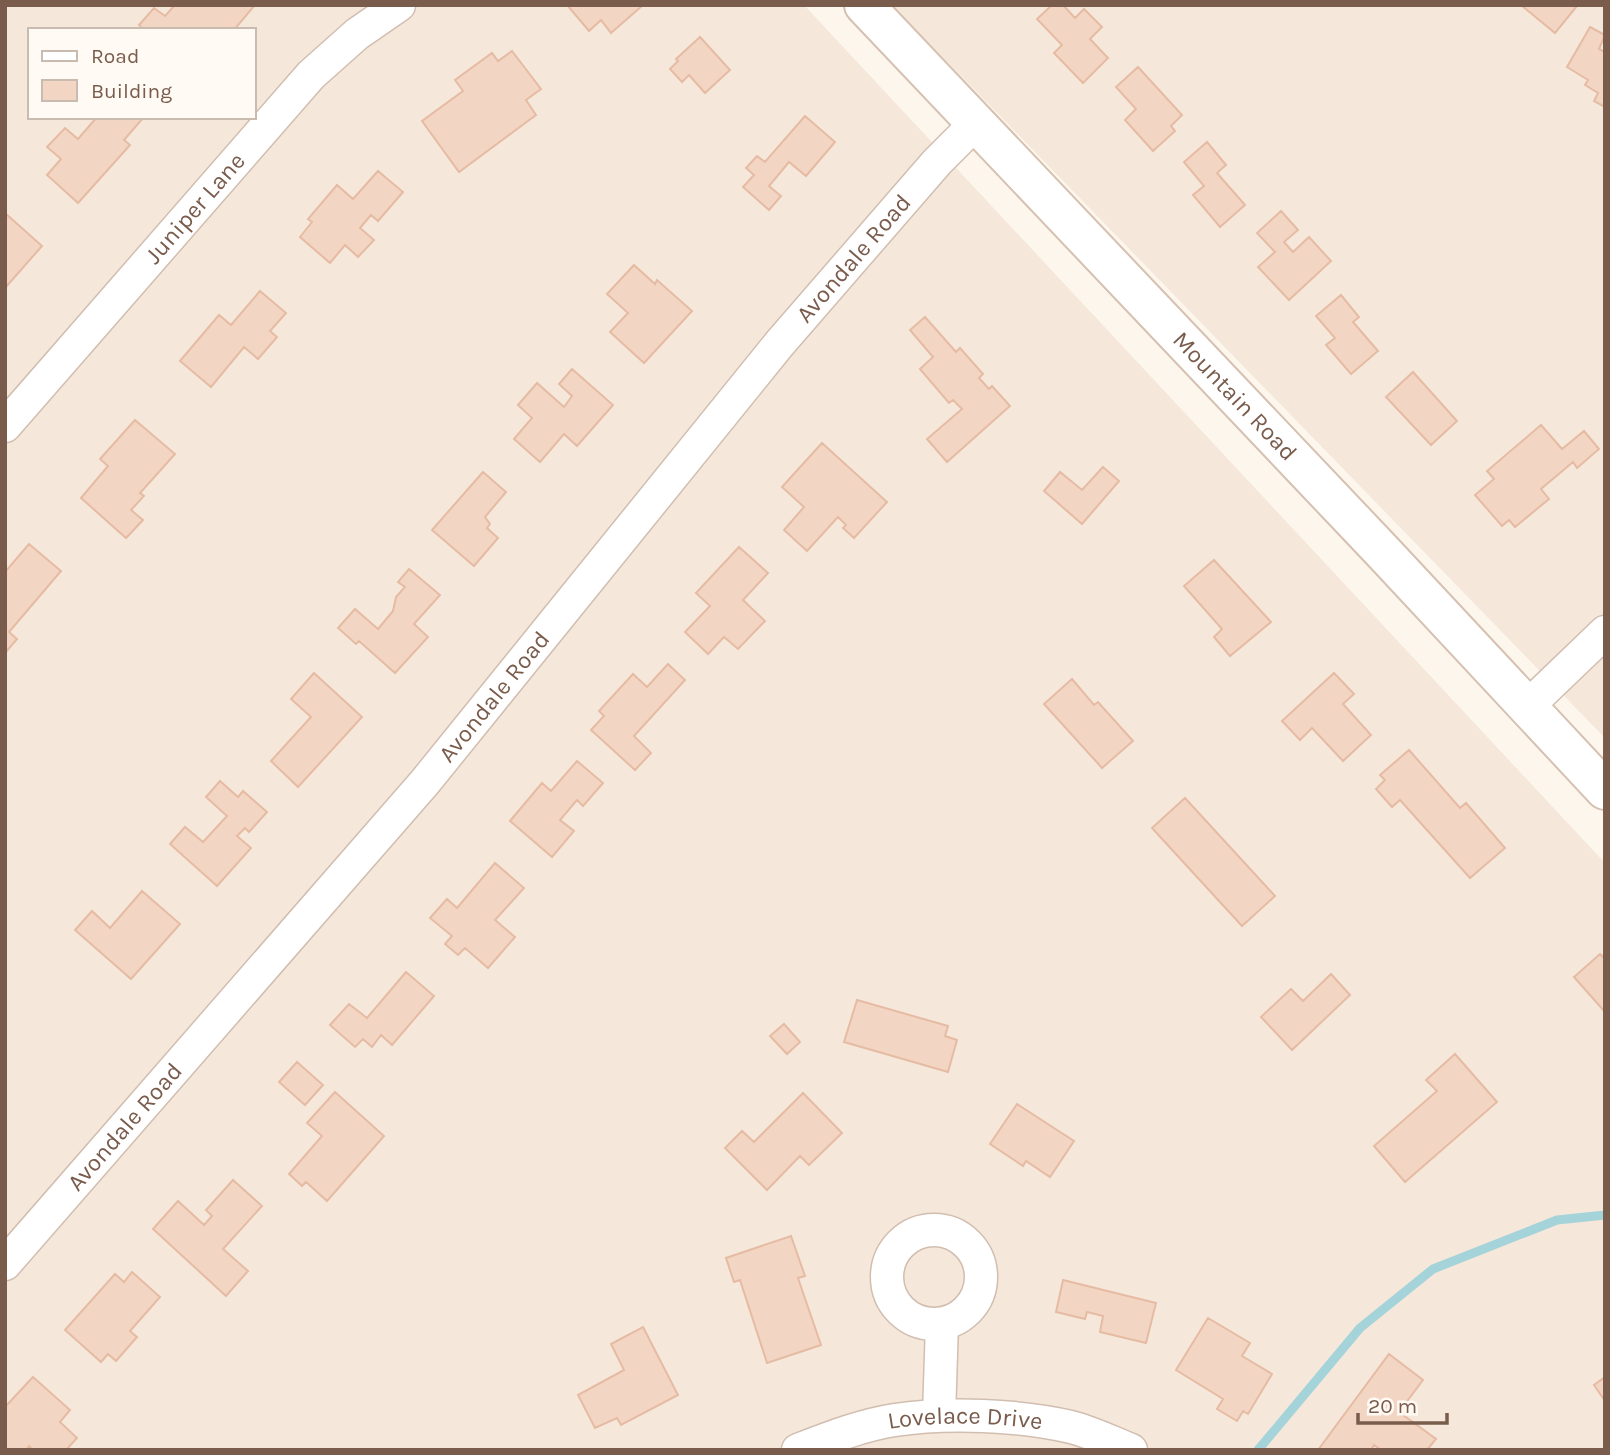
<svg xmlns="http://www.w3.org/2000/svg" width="1610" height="1455" font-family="Karla,sans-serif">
  <rect width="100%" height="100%" fill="#fdf6ec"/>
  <!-- residential -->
  <path fill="#f5e8da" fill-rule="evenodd" d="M5 5H804L1605 863V1450H5ZM30 30H254V117H30Z
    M892 5H1605V738Z"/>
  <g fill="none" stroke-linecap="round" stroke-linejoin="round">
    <!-- stream -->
    <path stroke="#a5d3da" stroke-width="9" d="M1258 1450 1360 1328 1433 1269 1557 1220 1605 1215"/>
  </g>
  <!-- building -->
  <path fill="#f3d5c3" stroke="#e6bba3" stroke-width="2" d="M175 5H255L234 30H144L139 25 154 8 165 16Z
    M567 5H643L611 33 601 20 589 31Z
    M1052 5H1063L1075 18 1084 9 1102 27 1090 39 1108 58 1083 83 1054 53 1062 45 1037 19Z
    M1521 5H1576L1577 6 1555 33Z
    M1590 27 1605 35 1599 49 1605 52V107L1594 101 1598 93 1585 85 1588 80 1567 67Z
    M700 37 730 70 705 93 689 75 682 82 670 69 678 61 676 59Z
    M512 51 541 89 526 100 536 115 459 172 422 121 463 91 455 80 492 53 498 61Z
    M1138 67 1182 115 1171 126 1175 131 1153 151 1125 120 1136 109 1116 87Z
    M805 116 835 142 806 176 789 162 769 186 781 196 769 210 743 187 754 175 746 168 757 156 765 162Z
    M97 117H144L124 140 130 145 78 203 47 175 61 159 47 147 65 128 78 139Z
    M1207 142 1226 165 1217 173 1245 205 1220 227 1193 195 1204 186 1184 162Z
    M378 171 403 192 378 221 371 215 360 228 374 240 358 257 345 245 330 263 300 237 312 222 308 219 337 185 353 199Z
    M1281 211 1298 230 1284 242 1293 252 1309 237 1331 261 1289 300 1258 267 1275 252 1257 233Z
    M5 213 42 246 5 288Z
    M634 265 655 284 657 280 692 311 644 363 610 332 628 313 607 294Z
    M260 291 286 313 270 331 277 337 258 359 244 347 211 387 180 361 219 315 231 325Z
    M1341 295 1359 317 1353 322 1378 351 1351 374 1326 345 1335 338 1316 316Z
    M925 317 956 352 960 348 983 374 979 378 989 389 992 386 1010 406 947 462 927 439 962 409 953 400 949 403 920 369 933 357 910 330Z
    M572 369 613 405 577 446 564 434 540 462 514 439 532 418 518 405 537 383 564 407 572 396 559 384Z
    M1413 372 1457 421 1431 445 1386 397Z
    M135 420 175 454 140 493 144 496 131 510 143 520 126 538 81 498 108 466 100 459Z
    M1541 425 1562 449 1584 431 1599 449 1577 468 1573 462 1541 489 1549 499 1515 527 1509 520 1502 526 1475 495 1494 479 1487 471Z
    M822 443 887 502 854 538 843 528 846 525 838 517 807 551 784 530 804 507 782 487Z
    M1103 467 1119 481 1082 524 1044 491 1060 472 1082 490Z
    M483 472 506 492 485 517 490 524 487 528 498 538 474 566 432 530Z
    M29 544 61 571 9 632 17 639 5 653V572Z
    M739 547 768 573 743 600 765 621 738 649 724 637 708 654 685 632 710 606 696 593Z
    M1214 560 1271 622 1230 656 1214 637 1222 629 1184 586Z
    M409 569 440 595 414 624 428 637 395 673 359 641 356 644 338 628 355 609 378 629 393 611 396 597 405 587 398 582Z
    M668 664 685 680 634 736 651 753 635 770 591 730 604 716 599 711 633 674 647 687Z
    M314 673 362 717 298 787 271 761 311 717 291 699Z
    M1334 673 1354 694 1343 704 1371 735 1343 761 1312 728 1300 740 1282 721Z
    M1072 679 1094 705 1098 702 1133 741 1102 768 1044 704Z
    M1409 750 1460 808 1466 803 1505 848 1470 878 1400 800 1392 807 1376 789 1385 780 1380 775Z
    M577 761 603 783 583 806 577 800 560 820 574 831 552 857 510 821 542 783 551 791Z
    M220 781 238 797 243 791 267 812 249 832 245 828 237 836 251 848 217 886 170 844 185 827 203 842 227 816 206 797Z
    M1185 798 1275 896 1242 926 1152 828Z
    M495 863 524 888 495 920 515 937 488 968 465 948 458 955 445 944 452 936 430 918 447 899 457 908Z
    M142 891 180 924 131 979 75 930 92 911 110 928Z
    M1600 954 1605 959V1012L1574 977Z
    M406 972 434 996 392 1045 381 1035 372 1047 363 1039 355 1047 330 1025 349 1004 367 1018Z
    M1331 974 1350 995 1292 1050 1261 1017 1291 989 1303 1001Z
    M857 1000 948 1026 945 1036 957 1040 948 1072 844 1042Z
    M784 1024 800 1042 787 1054 770 1036Z
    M1455 1054 1497 1102 1405 1182 1374 1146 1437 1091 1426 1080Z
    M297 1062 323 1085 305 1105 279 1082Z
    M335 1092 384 1136 327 1201 306 1182 302 1186 289 1174 322 1136 307 1123Z
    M803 1093 842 1133 809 1165 800 1156 767 1190 725 1148 742 1131 754 1142Z
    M1017 1104 1074 1141 1050 1177 1026 1161 1023 1166 990 1144Z
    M233 1180 262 1206 223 1249 248 1271 226 1296 153 1229 178 1201 204 1225 212 1216 206 1210Z
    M791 1236 805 1276 798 1278 821 1345 767 1363 740 1280 734 1282 726 1258Z
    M132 1272 160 1297 130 1331 137 1337 116 1361 108 1354 101 1362 65 1330 115 1274 124 1282Z
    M1063 1280 1156 1303 1146 1343 1100 1332 1103 1316 1087 1312 1085 1319 1056 1312Z
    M1208 1318 1250 1343 1242 1356 1272 1374 1248 1414 1243 1411 1237 1421 1217 1409 1223 1399 1176 1370Z
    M643 1327 678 1395 621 1425 617 1418 595 1428 578 1395 624 1370 611 1344Z
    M1389 1354 1423 1380 1399 1412 1436 1439 1427 1450H1381L1374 1445 1371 1450H1318Z
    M33 1377 70 1410 60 1422 77 1438 66 1450H33L29 1446 26 1450H5V1407Z
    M1605 1377V1401L1594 1385Z"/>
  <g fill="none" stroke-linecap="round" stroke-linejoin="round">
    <!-- minor casing -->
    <g stroke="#d1beb0" stroke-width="35">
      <g id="minor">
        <path id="s1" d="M5 426 311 75 357 34 399 5"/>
        <path d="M1528 706 1605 632"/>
        <circle cx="934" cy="1277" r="47"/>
        <path id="s2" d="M5 1264 425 782 780 343 937 162 975 124"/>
        <path d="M939 1415 942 1324"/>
        <path id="s3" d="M798 1450C829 1438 862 1425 895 1420 947 1412 1019 1415 1071 1427 1091 1432 1111 1442 1131 1450"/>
      </g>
    </g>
    <!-- secondary casing -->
    <g stroke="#d6c0b0" stroke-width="42">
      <g id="secondary">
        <path id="s4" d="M864 5 1383 552 1605 790"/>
      </g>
    </g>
    <!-- minor -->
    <use href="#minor" stroke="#fff" stroke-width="32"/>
    <!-- secondary -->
    <use href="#secondary" stroke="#fff" stroke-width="38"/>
  </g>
  <g text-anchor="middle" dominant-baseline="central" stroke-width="5" stroke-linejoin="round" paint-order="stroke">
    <!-- street labels -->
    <g font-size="24" fill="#7a5c4d" stroke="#fffaf3">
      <text stroke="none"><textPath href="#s1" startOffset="289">Juniper Lane</textPath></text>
      <text stroke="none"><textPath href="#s2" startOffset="1316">Avondale Road</textPath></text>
      <text stroke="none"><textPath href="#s4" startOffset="539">Mountain Road</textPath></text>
      <text stroke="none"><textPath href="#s2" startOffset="749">Avondale Road</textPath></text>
      <text stroke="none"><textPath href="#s2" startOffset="182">Avondale Road</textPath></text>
      <text stroke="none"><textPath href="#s3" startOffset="172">Lovelace Drive</textPath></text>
    </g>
  </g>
  <!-- border -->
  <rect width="1610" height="1455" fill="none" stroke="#7a5c4d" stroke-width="14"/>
  <!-- legend -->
  <rect x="28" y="28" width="228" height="91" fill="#fffaf3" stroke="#cabbb1" stroke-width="2"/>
  <rect x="42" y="51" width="35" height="10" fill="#ffffff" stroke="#cabbb1" stroke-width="2"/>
  <text x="91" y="63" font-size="21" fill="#7a5c4d">Road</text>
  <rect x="42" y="80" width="35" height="21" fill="#f3d5c3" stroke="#cabbb1" stroke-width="2"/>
  <text x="91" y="98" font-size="21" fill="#7a5c4d">Building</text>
  <!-- scale -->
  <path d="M1358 1413v10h89v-10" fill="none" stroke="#7a5c4d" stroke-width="3.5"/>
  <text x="1368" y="1413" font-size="21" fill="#7a5c4d" stroke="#fffaf3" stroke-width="5" paint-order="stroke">20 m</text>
</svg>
